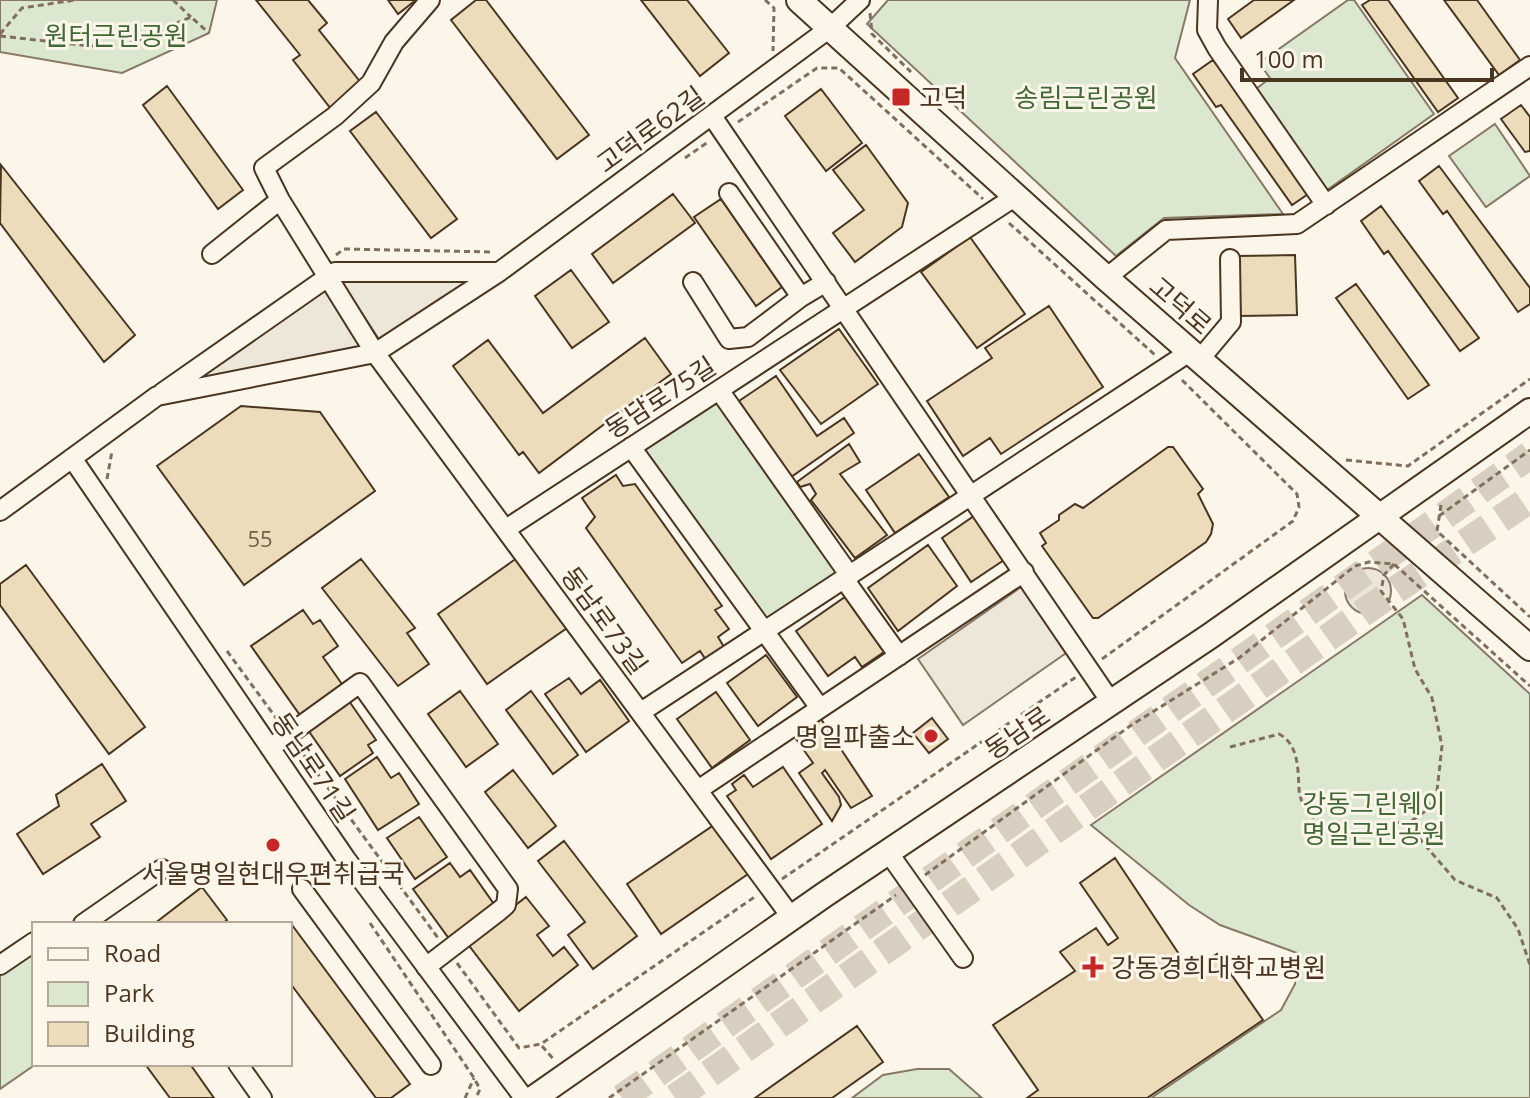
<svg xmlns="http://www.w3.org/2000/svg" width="1530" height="1098" font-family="'Open Sans','Noto Sans KR',sans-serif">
  <rect width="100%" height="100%" fill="#fbf6e9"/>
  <!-- green -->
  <path fill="#dce7d0" stroke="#887966" stroke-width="2" d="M0 0H217L209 33 122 73 0 52Z
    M888 0H1190L1175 58 1283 214 1164 218 1116 256 867 24Z
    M1348 0H1354L1434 114 1327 190 1256 89 1270 78 1259 63Z
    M1495 124 1530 176 1486 207 1449 156Z
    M717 398 841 573 766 623 641 449Z
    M1422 595 1530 694V1098H1151L1281 1010 1295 984 1297 953 1220 925 1189 905 1091 825Z
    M34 948 36 1064 0 1089V972Z
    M917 1069H949L982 1098H852L883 1075Z"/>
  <!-- parking -->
  <path fill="#ede7d9" stroke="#887966" stroke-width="2" d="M335 272H499L384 347Z
    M328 278 375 353 177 392Z
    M1345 591a23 23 0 1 1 46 0a23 23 0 1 1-46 0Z
    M1024 585 1069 651 963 725 918 659Z"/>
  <!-- building -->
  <path fill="#ecdcbc" stroke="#4a3520" stroke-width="2" d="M256 0H308L327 23 319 30 362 84 331 109 293 60 300 55Z
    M388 0H416L398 14Z
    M476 0H486L589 135 557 159 451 20Z
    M641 0H687L729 53 700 76Z
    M1254 0H1294L1241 38 1228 19Z
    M1370 0H1388L1458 98 1438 112 1362 5Z
    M1444 0H1477L1520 60 1499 75Z
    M1213 60 1311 192 1292 205 1221 105 1216 107 1193 74Z
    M167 86 243 190 218 209 143 105Z
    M821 89 862 143 826 171 785 116Z
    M1521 105 1530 117V151L1525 152 1501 119Z
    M376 112 457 219 431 238 350 131Z
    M866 145 908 203 902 227 855 262 833 233 864 210 833 170Z
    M1 165 135 335 104 362 0 223Z
    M1439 166 1530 288V304L1518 312 1447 211 1443 214 1419 181Z
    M673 194 695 223 613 283 592 254Z
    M721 199 782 287 756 306 694 217Z
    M1381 206 1479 338 1460 351 1388 251 1384 254 1361 221Z
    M970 237 1025 314 977 348 921 272Z
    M1295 255 1297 315 1238 316 1237 256Z
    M571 270 609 322 572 348 535 296Z
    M1356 284 1429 385 1408 399 1336 298Z
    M1049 306 1103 387 1001 454 990 438 963 456 927 401 992 358 985 348Z
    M839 329 878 384 821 424 780 370Z
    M645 338 671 374 539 473 523 452 519 455 453 366 488 340 543 413Z
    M776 376 817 436 844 418 854 433 791 477 739 401Z
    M241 406 320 412 375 491 244 585 157 466Z
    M849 444 860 462 840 474 887 535 855 558 811 500 816 494 810 484 800 487 797 482Z
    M1168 447H1173L1203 489 1198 494 1213 524 1211 534 1206 542 1098 618H1093L1042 546 1046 543 1040 533 1059 520V515L1075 504 1083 508Z
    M919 454 949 497 895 533 866 490Z
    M616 475 623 486 635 484 722 606 715 610 729 629 718 637 724 647 706 660 700 651 682 663 586 528 595 517 582 498Z
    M974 516 1004 560 971 582 942 538Z
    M928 545 957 586 898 631 868 588Z
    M517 558 567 628 487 684 438 614Z
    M361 559 415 628 407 633 429 664 398 686 322 588Z
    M26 565 145 727 109 754 0 605V584Z
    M845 597 884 652 862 667 855 657 828 676 796 631Z
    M303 610 313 624 320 620 338 646 323 657 344 687 302 718 251 646Z
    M766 655 797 697 758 726 727 683Z
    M569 678 581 694 600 680 629 721 586 752 545 694Z
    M460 691 498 744 466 767 428 714Z
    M531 691 578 755 553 774 506 710Z
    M716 692 750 740 712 768 677 719Z
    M349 701 376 740 368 745 373 753 340 776 308 730Z
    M932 718 948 739 929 753 913 733Z
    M821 719 872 796 851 808 825 770 822 773 839 797 841 805 832 821 799 773 813 763 796 739Z
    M377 757 391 778 399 773 419 804 378 830 345 779Z
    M102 764 126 801 91 824 100 837 43 874 17 834 59 806 56 795Z
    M783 767 822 824 771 859 727 796 736 790 732 784 744 775 753 787Z
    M513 770 556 826 528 848 485 792Z
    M419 817 447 857 415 879 387 838Z
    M714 825 748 874 661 934 627 884Z
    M564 841 637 936 593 969 568 935 585 922 538 861Z
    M1115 858 1191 972 1217 954 1263 1020 1147 1098H1027L1038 1090 993 1025 1075 971 1060 952 1096 928 1108 945 1118 938 1080 883Z
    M450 863 460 877 470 870 496 907 450 940 413 889Z
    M202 887 227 920 222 924H154Z
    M526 897 549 926 537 935 553 956 564 947 578 965 519 1011 467 943Z
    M292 925 410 1084 391 1098H376L290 983Z
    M857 1026 883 1062 832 1098H755Z
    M145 1064H190L214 1098H170Z"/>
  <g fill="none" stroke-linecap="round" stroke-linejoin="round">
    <!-- highway-tunnel -->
    <path stroke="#d8cfc1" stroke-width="28" stroke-dasharray="28 14" stroke-linecap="butt" d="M622 1098 1530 455
      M675 1098 1384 598 1530 499"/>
    <!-- minor casing -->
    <g stroke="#4a3520" stroke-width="22">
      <path id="minor" d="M430 0 394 42 371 83 335 116 264 168 280 200 375 353 792 918
        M1208 0 1207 30 1217 48 1326 205
        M712 116 1111 702
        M729 193 801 297 826 282
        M212 254 280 200
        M1106 278 1166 230 1297 224 1530 66
        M693 282 729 339 748 337 801 297
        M1200 359 1231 322 1230 259
        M719 390 850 576
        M162 393 335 272H499
        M631 447 820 708
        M72 458 346 859 524 1098
        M0 511 157 396 375 353 499 272 830 28 860 0
        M506 529 1016 196
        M844 579 899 656
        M641 712 1191 351
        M270 748 360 683 508 889 506 905 499 911 426 967
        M698 790 1024 572
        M888 852 963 958
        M302 889 431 1065
        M83 924 162 869
        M0 965 34 942
        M238 1064 262 1098"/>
    </g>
    <!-- major casing -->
    <g stroke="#4a3520" stroke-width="28">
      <path id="major" d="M799 0 1106 278 1530 648
        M534 1098 824 895 1210 636 1530 411"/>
    </g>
    <!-- path -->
    <path stroke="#7f6f5c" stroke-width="3" stroke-dasharray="6 4" stroke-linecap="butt" d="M173 0 191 17
      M765 0 774 8 773 51
      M870 13 872 34 911 72
      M0 34 22 8 75 0
      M0 36 91 46 132 43 191 17 209 33
      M738 122 817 68H839L983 199
      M685 158 708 142
      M1009 223 1155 355
      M336 255 344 249 494 252
      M1346 460 1408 466 1530 379
      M107 479 112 451
      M1441 505 1437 531 1530 617
      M1439 516 1530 450
      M1394 564 1384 575 1381 591 1403 619 1415 669 1432 698 1442 746 1437 791 1427 810 1407 824 1455 880 1497 898 1518 929 1530 965
      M227 651 279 722
      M1102 659 1293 521 1299 507 1297 494 1181 379
      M298 747 438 938
      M1230 747 1279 734C1299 744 1298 771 1299 789 1300 812 1325 830 1347 833 1370 836 1383 817 1407 824
      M925 875 1130 726 1239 658 1355 566 1369 562 1394 564 1530 686
      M782 879 1076 677
      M370 923 474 1078 480 1089 476 1098
      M457 963 519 1048 541 1044 756 896
      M542 1046 555 1061
      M465 1098 474 1078
      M609 1098 896 895
      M979 1098 980 1097"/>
    <!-- minor -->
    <use href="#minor" stroke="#fbf6e9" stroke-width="18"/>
    <!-- major -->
    <use href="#major" stroke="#fbf6e9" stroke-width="24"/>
  </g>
  <!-- markers -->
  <g fill="#c62828" stroke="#fbf6e9" stroke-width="3">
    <rect x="891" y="87" width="20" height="20" rx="4"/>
    <circle cx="931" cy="736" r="8"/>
    <circle cx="273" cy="845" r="8"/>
    <path d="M1089 955h8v8h8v8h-8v8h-8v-8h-8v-8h8z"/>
  </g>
  <g text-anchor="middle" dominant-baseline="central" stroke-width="6" stroke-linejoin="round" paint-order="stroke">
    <!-- number labels -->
    <g font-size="22" fill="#725f47">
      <text x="260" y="538">55</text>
    </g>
    <!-- park labels -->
    <g font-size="26" fill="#436837" stroke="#fbf6e9">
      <text x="116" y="35">원터근린공원</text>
      <text x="1086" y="97">송림근린공원</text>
      <text x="1374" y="803">강동그린웨이<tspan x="1374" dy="30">명일근린공원</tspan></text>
    </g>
    <!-- poi labels -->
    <g font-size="26" fill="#4a3520" stroke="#fbf6e9" text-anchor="start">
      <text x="919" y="97">고덕</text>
      <text x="915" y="736" text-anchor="end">명일파출소</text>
      <text x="273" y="873" text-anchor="middle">서울명일현대우편취급국</text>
      <text x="1111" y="967">강동경희대학교병원</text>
    </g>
    <!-- street labels -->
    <g font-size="26" fill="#4a3520" stroke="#fbf6e9">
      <text transform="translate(650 129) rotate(-36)">고덕로62길</text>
      <text transform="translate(1181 305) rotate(41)">고덕로</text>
      <text transform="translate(660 397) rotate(-33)">동남로75길</text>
      <text transform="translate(605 620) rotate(54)">동남로73길</text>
      <text transform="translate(1017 732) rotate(-34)">동남로</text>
      <text transform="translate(314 767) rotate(56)">동남로71길</text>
    </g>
  </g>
  <!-- legend -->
  <rect x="32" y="922" width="260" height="144" fill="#fbf6e9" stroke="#b4a999" stroke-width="2"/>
  <rect x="48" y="948" width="40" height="12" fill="#fbf6e9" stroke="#b4a999" stroke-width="2"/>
  <text x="104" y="962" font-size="24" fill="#4a3520">Road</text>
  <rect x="48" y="982" width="40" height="24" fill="#dce7d0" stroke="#b4a999" stroke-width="2"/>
  <text x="104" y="1002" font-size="24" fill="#4a3520">Park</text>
  <rect x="48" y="1022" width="40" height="24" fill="#ecdcbc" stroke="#b4a999" stroke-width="2"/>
  <text x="104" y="1042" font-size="24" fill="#4a3520">Building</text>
  <!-- scale -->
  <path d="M1242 68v12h250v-12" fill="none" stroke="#4a3520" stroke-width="4"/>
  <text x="1254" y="68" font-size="24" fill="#4a3520" stroke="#fbf6e9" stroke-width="6" paint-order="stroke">100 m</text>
</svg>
